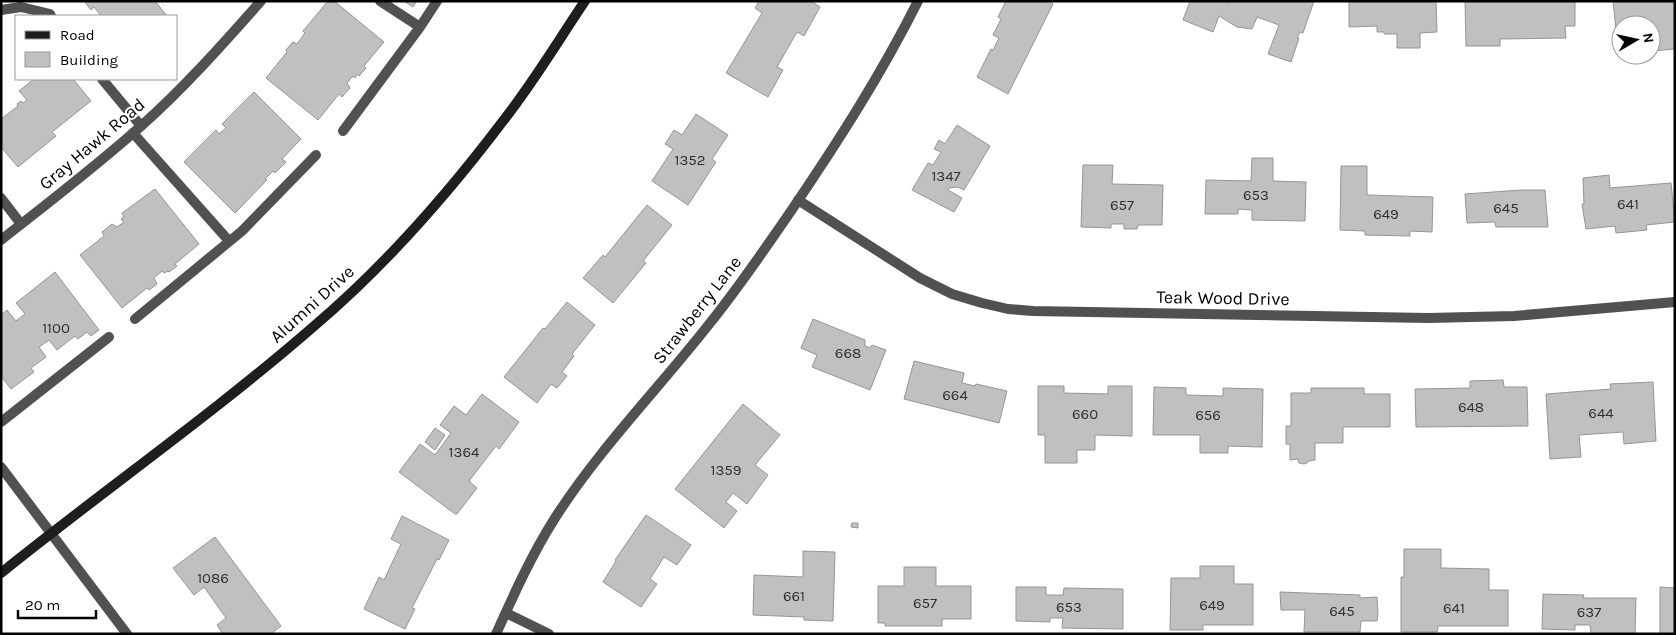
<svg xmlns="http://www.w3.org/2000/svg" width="1676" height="635" font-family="Karla,sans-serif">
  <rect width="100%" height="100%" fill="#fff"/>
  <!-- building -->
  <path fill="#c0c0c0" stroke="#959595" d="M84 1H155L167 16H101L94 7 91 10Z
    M328 1H334L384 42 364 66 366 68 359 76 357 74 355 78 353 76 347 83 350 88 342 97 339 94 318 120 266 78 287 52 286 50 292 43 293 42 297 44 305 33 303 31Z
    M404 1H417L413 7Z
    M759 1H811L820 7 804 36 797 32 777 67 783 70 768 97 726 73 762 13 755 8Z
    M1006 1H1048L1053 4 1008 94 977 77 991 49 993 50 999 38 993 35 1001 19 998 17Z
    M1190 1H1223L1228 3 1229 1H1314L1303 33 1300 32 1297 38H1299L1291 62 1268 54 1279 25 1257 17 1252 29 1237 27 1219 16 1213 32 1183 20Z
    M1349 1H1436L1437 32 1420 33V48H1397V34H1384V32H1377V26L1349 27Z
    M1465 1H1575V26H1565L1566 38 1500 39V46H1466Z
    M1613 1H1675V49L1653 51 1651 45V25H1621V53H1620L1619 39 1617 40Z
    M34 79H73L91 101 52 132 56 136 18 167 1 147V119L18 106 17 104 21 101 23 103 27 100 19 91Z
    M254 92 301 139 282 159 286 162 275 173 273 171 265 179 267 180 235 213 184 162 216 130 219 134 226 128 222 124Z
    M696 114 728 135 712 159 716 162 688 205 652 181 673 149 665 144 674 130 682 135Z
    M957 125 990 146 964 190 958 187 949 188 948 190 962 198 954 212 912 190 928 163 933 165 941 152 934 149 939 140 945 144Z
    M1252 158H1273V181L1306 182 1305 221 1252 220V210L1238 209V214H1205L1206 180 1251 181Z
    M1083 165H1113L1112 184 1163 185 1162 225H1138L1137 229H1124V224H1111V228L1081 227Z
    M1341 166H1367V195L1433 197 1432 232 1410 231V236L1365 235V231L1340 230Z
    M1609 175 1610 188 1671 183 1675 222 1646 225 1647 230 1616 233 1615 226 1586 229 1582 204H1584L1583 178Z
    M155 189 199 244 175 264 177 266 169 272 168 271 164 273 162 271 154 278 157 284 149 290 147 288 122 308 80 255 104 236 102 232 112 224 117 227 124 222 121 219 124 217 122 213Z
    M1521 190H1545L1548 227H1496L1495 222 1467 223 1465 194Z
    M647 205 672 225 643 261 646 263 613 303 583 278 603 255 605 257Z
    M55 272 99 330 91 336 87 332 78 339 75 336 57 350 49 340 39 347 46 357 31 368 34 372 11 389 1 376V315L7 310 16 321 25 314 16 303Z
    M567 302 595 325 572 354 574 356 562 372 567 376 557 388 551 384 537 403 504 377 543 328 545 329Z
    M813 319 865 340V346L870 348 872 345 886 350 870 390 812 367 817 355 801 348Z
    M914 361 964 373 962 383 975 386 976 384 1007 391 999 423 904 399Z
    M1503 380 1504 387H1527L1528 426 1416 427 1415 389 1470 388V381Z
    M1653 382 1656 441 1624 444 1623 432 1579 435 1581 457 1550 459 1546 394 1611 389 1610 384Z
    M1038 386H1064V393L1108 394V386H1132V436L1095 435V450H1077V463H1045V435H1038Z
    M1154 387 1186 388V395L1223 396V388L1263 389 1262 447 1228 446V453H1200V435H1153Z
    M1311 388H1364V394H1390V427H1343V443H1315V460L1309 461 1307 463 1304 464 1299 463 1298 459 1290 460V444H1286V426H1291V393H1311Z
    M482 394 519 422 499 449 496 446 469 481 477 488 457 514H455L399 472 420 444 435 455 451 433 440 425 454 406 466 415Z
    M743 404 780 435 755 465 768 475 747 504 733 493 726 502 737 511 724 528 675 489Z
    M435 428 445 435 435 450 425 442Z
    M646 515 691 545 677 565 664 557 650 579 657 584 641 607 603 582 616 561 615 560Z
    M402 516 449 540 439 560 437 559 412 608 415 609 405 629 364 609 379 577 384 580 401 544 391 539Z
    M852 523H858V528L851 527Z
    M215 537 281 626 271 634H223L217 625 226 618 204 587 194 595 173 568Z
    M1404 549H1441V568L1489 569V590H1508V626H1438L1437 632H1401V577H1404Z
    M803 551 835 552 833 621 804 620V617L753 615 754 575 803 577Z
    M1200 566H1234V584H1253V625H1203V630H1170L1171 578H1200Z
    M904 567H936V586H971V619H942V626H885V623H878V586H904Z
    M1016 587H1046V595H1063L1064 588 1123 589V629L1062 628 1063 618H1050V622L1016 621Z
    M1660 587 1675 588V634H1660Z
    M1280 592 1360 595V598L1377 597 1378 613 1377 621H1361L1360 632H1304L1305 610H1281Z
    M1543 594 1584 595 1583 598H1636L1635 634H1591L1590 625H1575V630L1542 629Z"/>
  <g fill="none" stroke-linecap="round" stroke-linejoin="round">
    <!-- service -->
    <path stroke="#515151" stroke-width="10" d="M380 1 420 27
      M1 10 21 7 50 14 51 16
      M102 79 141 126
      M343 131 420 27 437 1
      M133 133 229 241
      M1 198 21 224
      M135 319 242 231 316 155
      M1 422 109 337"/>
    <!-- minor -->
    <path stroke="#515151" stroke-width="10" d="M798 200 920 278 952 294 982 303 1008 309 1033 311 1428 318 1514 316 1675 302
      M1 240C48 203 95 167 140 127 183 89 222 45 261 1
      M1 467 127 634
      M506 613 549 634
      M496 634C514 594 532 554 555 518 599 449 660 387 710 323 739 287 765 249 791 211 837 143 881 75 918 1"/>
    <!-- secondary -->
    <path stroke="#1e1e1e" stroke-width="10" d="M1 573C104 490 213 414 313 327 384 267 447 195 503 121 533 83 558 41 585 1"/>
  </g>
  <g text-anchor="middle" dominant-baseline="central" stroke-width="4" stroke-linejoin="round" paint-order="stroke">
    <!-- number labels -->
    <g font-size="15" fill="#303030">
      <text x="690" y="160">1352</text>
      <text x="946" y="176">1347</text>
      <text x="1256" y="195">653</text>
      <text x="1628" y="204">641</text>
      <text x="1122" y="205">657</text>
      <text x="1506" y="208">645</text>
      <text x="1386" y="214">649</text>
      <text x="56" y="328">1100</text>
      <text x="848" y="353">668</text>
      <text x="955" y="395">664</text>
      <text x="1471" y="407">648</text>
      <text x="1601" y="413">644</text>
      <text x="1085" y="414">660</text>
      <text x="1208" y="415">656</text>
      <text x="464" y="452">1364</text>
      <text x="726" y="470">1359</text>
      <text x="213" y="578">1086</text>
      <text x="794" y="596">661</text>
      <text x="925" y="603">657</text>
      <text x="1212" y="605">649</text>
      <text x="1069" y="607">653</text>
      <text x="1454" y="608">641</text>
      <text x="1342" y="611">645</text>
      <text x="1589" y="612">637</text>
    </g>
    <!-- street labels -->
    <g font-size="18" fill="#000" stroke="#fff">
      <text transform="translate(92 144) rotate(-40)">Gray Hawk Road</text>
      <text transform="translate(1223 298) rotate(1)">Teak Wood Drive</text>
      <text transform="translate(312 304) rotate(-42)">Alumni Drive</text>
      <text transform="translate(697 310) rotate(-52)">Strawberry Lane</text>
    </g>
  </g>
  <!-- border -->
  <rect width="1676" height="635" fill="none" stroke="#000000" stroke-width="5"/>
  <!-- legend -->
  <rect x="15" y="15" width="162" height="65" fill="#ffffff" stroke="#999999"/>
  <rect x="25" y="31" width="25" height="8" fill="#1e1e1e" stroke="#999999"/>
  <text x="60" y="40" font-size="15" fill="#000000">Road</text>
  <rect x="25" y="52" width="25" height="15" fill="#c0c0c0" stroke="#999999"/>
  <text x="60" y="65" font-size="15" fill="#000000">Building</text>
  <!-- north arrow -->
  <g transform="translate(1636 40) rotate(81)"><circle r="24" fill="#ffffff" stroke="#999999"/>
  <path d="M0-4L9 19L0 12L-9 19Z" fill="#000000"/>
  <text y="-8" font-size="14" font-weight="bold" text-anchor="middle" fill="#000000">N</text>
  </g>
  <!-- scale -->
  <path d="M18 610v8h78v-8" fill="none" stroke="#000000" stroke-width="2.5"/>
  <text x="25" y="610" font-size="15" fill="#000000" stroke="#ffffff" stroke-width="4" paint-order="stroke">20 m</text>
</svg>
